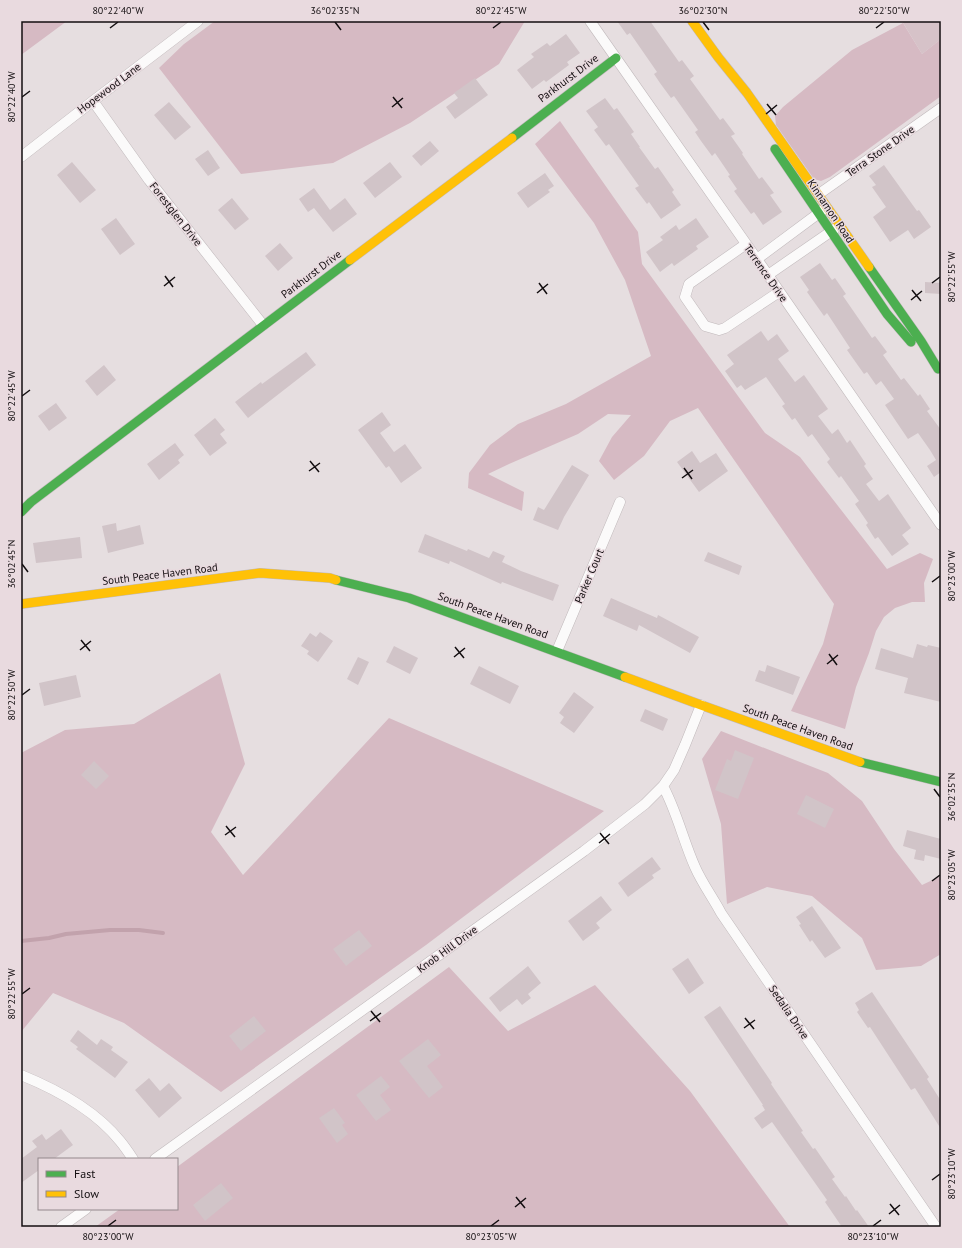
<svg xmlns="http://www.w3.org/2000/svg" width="962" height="1248" font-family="'PT Sans',sans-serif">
  <rect width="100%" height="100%" fill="#e6dee0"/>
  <!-- green -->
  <path fill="#d6c2c8" d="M902 21H941V39L922 54Z"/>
  <!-- forest -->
  <path fill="#d6bac3" d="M21 21H67L21 55Z
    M215 21H525L499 64 410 123 333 163 241 174 159 68 184 44Z
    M903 23 922 54 941 39V96L830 177 821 181 814 179 776 125 775 116 783 107 852 50Z
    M560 121 638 232 642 264 765 433 800 457 887 569 920 553 933 559 924 583 925 602H912L895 608 884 617 876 631 869 653 856 687 845 729 791 711 823 644 834 604 698 408 670 421 644 456 614 480 599 461 612 437 631 415 608 414 578 434 509 464 488 474 524 492 522 511 468 488 469 473 490 445 518 424 566 404 651 356 625 280 594 223 535 144Z
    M220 673 245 764 211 832 243 875 389 718 604 811 426 945 221 1092 124 1023 53 993 21 1032V753L65 730 134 724Z
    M721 731 828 773 862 801 894 849 922 885 941 876V954L921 966 876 970 862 938 812 896 767 887 727 904 721 824 702 759Z
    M449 967 508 1031 595 985 690 1091 790 1227H95L120 1209H177V1167Z"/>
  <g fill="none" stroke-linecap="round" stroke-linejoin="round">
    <!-- stream -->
    <path stroke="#c2a2ac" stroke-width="4" d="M21 941 49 938 66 934 110 930H139L163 933"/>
  </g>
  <!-- building -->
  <path fill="#d1c4c8" d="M617 21H650L679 62 682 60 694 76 690 79 720 120 723 118 735 134 731 136 743 153 742 154 759 179 762 177 774 193 770 195 782 212 763 225 754 212 751 214 734 191 737 189 728 176 730 175 715 153 712 156 701 141 695 132 698 130 674 96 671 98 660 83 654 74 657 72 630 33 627 35Z
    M566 34 580 53 567 62 569 65 546 82 544 80 532 89 517 70 534 57 531 54 547 43 550 46Z
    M475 78 488 95 455 119 446 107 458 98 454 93Z
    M605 98 614 110 617 108 634 132 631 134 640 147H639L655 169 658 167 674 190 672 192 681 205 661 219 649 202 647 204 635 188 639 186 609 144 606 146 594 130 598 127 586 111Z
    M169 102 191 127 175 140 154 115Z
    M430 141 439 151 421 166 412 156Z
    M208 150 220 168 208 176 195 159Z
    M72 162 96 190 80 203 57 175Z
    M390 162 402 177 375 198 363 183Z
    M884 165 917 211 919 210 931 227 914 239 908 230 890 242 873 217 886 207 872 187 876 185 869 176Z
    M545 173 554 186 548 190 550 192 528 208 517 193Z
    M314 188 330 210 345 198 357 214 333 232 314 208 308 212 299 199Z
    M232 198 249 219 235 230 218 210Z
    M116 218 135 244 120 255 101 229Z
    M696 218 709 237 696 246 698 249 674 266 672 263 660 272 646 252 663 240 660 237 676 225 679 230Z
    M280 243 293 258 278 271 265 256Z
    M820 263 832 280 835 278 846 294 843 296 872 338 875 336 887 352 883 355 901 380 904 378 918 396 920 394 930 409 927 411 941 430V472L934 477 927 466 936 460 930 450 918 433 908 439 885 405 894 399 881 381 876 385 867 372 864 374 847 350 850 348 827 313 824 316 807 292 809 290 800 277Z
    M925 282 941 283V294L925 293Z
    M761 331 768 341 777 334 789 351 778 359 795 382 804 375 828 409 818 416 832 434 838 429 847 443 850 440 866 464 864 466 873 479 866 484 879 501 888 494 911 528 902 535 909 544 892 556 878 537 875 539 866 525 868 523 855 504 859 501 841 476 839 478 827 462 830 459 812 434 808 437 795 418 792 420 782 406 785 404 766 377 745 390 741 385 737 388 725 371 734 364 727 355Z
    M306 352 316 365 248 418 235 402 261 382 262 384Z
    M104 365 116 380 97 396 85 381Z
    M56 403 67 418 49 431 38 416Z
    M382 412 391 425 380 433 394 452 405 444 422 468 401 483 389 466 386 468 358 430Z
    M215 418 225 430 220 434 227 443 210 456 194 435Z
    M175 443 184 455 178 460 180 463 159 480 147 464Z
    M692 451 700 463 716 453 728 471 699 492 677 462Z
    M572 465 589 475 564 517 558 530 533 520 538 507 544 510Z
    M116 523 117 531 140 525 144 544 108 553 102 526Z
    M425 534 467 551 468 549 489 558 493 551 505 556 502 562 521 571 559 585 553 601 502 582 501 584 450 561 449 564 418 552Z
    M80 537 82 558 36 563 33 543Z
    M708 552 742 566 739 575 704 561Z
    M611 598 657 618 658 615 699 637 690 653 639 625 637 631 603 616Z
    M320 632 333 641 318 662 307 654 309 651 301 646 310 633 316 637Z
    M917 644 927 647 928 645 941 648V702L904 693 908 678 875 669 881 648 913 658Z
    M394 646 418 658 410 674 386 662Z
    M358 657 369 662 358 685 347 679Z
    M767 665 800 677 793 695 755 681 759 670 765 672Z
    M479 666 519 686 510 704 470 684Z
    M76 675 81 697 44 706 39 683Z
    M574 692 594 707 574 733 560 723 564 717 559 713Z
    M645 709 668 719 663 731 640 721Z
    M735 750 754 758 738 799 715 790 727 759 731 761Z
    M94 761 109 776 96 789 81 775Z
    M806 795 834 809 825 828 797 814Z
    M907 830 941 839V859L925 855 924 861 914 859 916 850 903 846Z
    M652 857 661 869 652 875 654 878 628 897 618 883Z
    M601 896 612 910 596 923 600 928 583 941 568 921Z
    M812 906 841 948 825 958 812 940 810 942 799 925 801 924 796 917Z
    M359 930 372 946 346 966 333 949Z
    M688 958 704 983 689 994 672 969Z
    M528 966 541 983 528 994 531 998 522 1005 517 999 500 1012 489 998Z
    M872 992 929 1077 927 1079 941 1101V1129L915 1088 911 1090 870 1027 868 1028 857 1012 859 1010 855 1003Z
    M720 1006 772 1083 771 1084 803 1131 801 1132 813 1149 815 1148 835 1177 832 1179 845 1197 846 1196 856 1211 857 1210 869 1227H842L825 1202 827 1200 772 1122 762 1129 754 1118 765 1110 762 1105H763L704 1017Z
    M254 1016 266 1031 241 1051 229 1036Z
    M78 1030 97 1045 101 1039 113 1047 111 1050 128 1062 115 1078 76 1049 78 1047 70 1041Z
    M428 1039 441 1055 427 1066 443 1087 429 1098 399 1061Z
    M381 1076 390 1087 380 1095 391 1110 376 1121 356 1095Z
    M149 1078 160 1091 169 1083 182 1098 159 1118 135 1090Z
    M334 1108 345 1123 342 1125 348 1134 337 1143 319 1118Z
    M61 1129 73 1145 54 1159H39V1170L21 1183V1159L37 1147 32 1141 42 1134 46 1140Z
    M221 1183 233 1198 205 1221 193 1205Z"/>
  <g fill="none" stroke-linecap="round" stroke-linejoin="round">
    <!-- street casing -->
    <g stroke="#c0b9bb" stroke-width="11">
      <path id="street" d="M590 21 768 275 941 525
        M93 101 149 180 263 325
        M21 157 93 101 198 21
        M819 194 941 108
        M746 244 689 284 685 297 705 326 719 330 725 328 779 292
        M757 259 823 210
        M768 275 836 228
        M557 651 620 502
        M663 786C677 812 683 840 695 867 702 883 713 898 721 913L936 1227
        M21 1075C58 1090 95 1110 120 1141 125 1147 129 1153 133 1159
        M155 1159 584 851 645 804 663 786 674 770 685 745 701 705
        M61 1227 86 1209"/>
    </g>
    <!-- fast casing -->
    <g stroke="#c0b9bb" stroke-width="10">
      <path id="fast" d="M512 138 616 58
        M775 149 887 314 911 342
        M869 267 921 341 938 369
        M21 512 31 502 350 260
        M336 580 409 598 625 677
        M860 762 941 782"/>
    </g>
    <!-- slow casing -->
    <g stroke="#c0b9bb" stroke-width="10">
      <path id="slow" d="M692 21 718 57 747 93 869 267
        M350 260 512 138
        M21 604 260 573 330 578 336 580
        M625 677 701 705 860 762"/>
    </g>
    <!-- street -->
    <use href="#street" stroke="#fbfafa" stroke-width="10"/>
    <!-- fast -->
    <use href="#fast" stroke="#4caf50" stroke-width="9"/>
    <!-- slow -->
    <use href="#slow" stroke="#ffc107" stroke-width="9"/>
  </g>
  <!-- ticks -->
  <path fill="none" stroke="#130e10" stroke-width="1.5" d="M335 22 341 30M703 22 709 30M110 28 118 22M493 28 501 22M876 28 884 22M22 97 30 91M393 97 402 108M767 104 776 115M392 107 403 98M766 114 777 105M165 276 173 287M539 283 547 294M932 283 940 277M164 286 175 277M912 290 921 301M537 293 548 284M911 300 922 291M22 396 30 390M310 461 319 472M684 468 692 479M309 471 320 463M682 478 693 470M22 564 28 572M932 582 940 576M81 640 90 651M455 647 464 658M80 650 91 641M829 654 837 665M454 657 465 648M827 664 838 655M22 695 30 689M934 789 940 797M226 826 235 837M600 833 609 844M225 835 236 827M599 843 610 834M932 881 940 875M22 994 30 988M371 1011 380 1022M745 1018 754 1029M370 1021 381 1013M744 1028 755 1020M932 1180 940 1174M516 1197 525 1208M890 1204 899 1215M515 1207 526 1198M889 1214 900 1205M108 1226 116 1220M491 1226 499 1220M873 1226 881 1220"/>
  <g text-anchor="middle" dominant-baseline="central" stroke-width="3" stroke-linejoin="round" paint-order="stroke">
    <!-- street labels -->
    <g font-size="11" fill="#130e10" stroke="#e9dadf">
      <text transform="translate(568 78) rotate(-37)">Parkhurst Drive</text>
      <text transform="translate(109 88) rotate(-37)">Hopewood Lane</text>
      <text transform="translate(880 151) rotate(-35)">Terra Stone Drive</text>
      <text transform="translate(831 211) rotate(56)">Kinnamon Road</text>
      <text transform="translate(176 214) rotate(52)">Forestglen Drive</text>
      <text transform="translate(766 273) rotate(55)">Terrence Drive</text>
      <text transform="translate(311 274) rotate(-37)">Parkhurst Drive</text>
      <text transform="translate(160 574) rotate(-7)">South Peace Haven Road</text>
      <text transform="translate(589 576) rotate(-67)">Parker Court</text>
      <text transform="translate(493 615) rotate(20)">South Peace Haven Road</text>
      <text transform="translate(798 727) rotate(20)">South Peace Haven Road</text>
      <text transform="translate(447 949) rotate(-36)">Knob Hill Drive</text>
      <text transform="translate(789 1012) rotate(56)">Sedalia Drive</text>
    </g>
  </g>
  <!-- border -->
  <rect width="962" height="1248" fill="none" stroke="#e9dadf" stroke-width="44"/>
  <!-- legend -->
  <rect x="38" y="1158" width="140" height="52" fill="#e9dadf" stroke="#93888c"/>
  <rect x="46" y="1171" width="20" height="6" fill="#4caf50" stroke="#93888c"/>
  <text x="74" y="1178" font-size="12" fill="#130e10">Fast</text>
  <rect x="46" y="1191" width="20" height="6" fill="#ffc107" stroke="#93888c"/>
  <text x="74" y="1198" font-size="12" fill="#130e10">Slow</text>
  <rect x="22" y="22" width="918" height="1204" fill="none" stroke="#130e10" stroke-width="1.5"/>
  <g font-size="10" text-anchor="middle" fill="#130e10">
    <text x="118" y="14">80°22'40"W</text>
    <text x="335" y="14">36°02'35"N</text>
    <text x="501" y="14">80°22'45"W</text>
    <text x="703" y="14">36°02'30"N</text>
    <text x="884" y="14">80°22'50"W</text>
    <text transform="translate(11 97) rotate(-90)" y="4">80°22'40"W</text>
    <text transform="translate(951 277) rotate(-90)" y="4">80°22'55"W</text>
    <text transform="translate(11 396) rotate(-90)" y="4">80°22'45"W</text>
    <text transform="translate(11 564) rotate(-90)" y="4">36°02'45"N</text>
    <text transform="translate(951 576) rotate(-90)" y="4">80°23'00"W</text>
    <text transform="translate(11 695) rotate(-90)" y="4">80°22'50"W</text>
    <text transform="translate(951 797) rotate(-90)" y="4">36°02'35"N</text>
    <text transform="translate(951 875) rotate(-90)" y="4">80°23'05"W</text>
    <text transform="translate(11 994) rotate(-90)" y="4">80°22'55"W</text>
    <text transform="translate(951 1174) rotate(-90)" y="4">80°23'10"W</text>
    <text x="108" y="1240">80°23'00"W</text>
    <text x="491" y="1240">80°23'05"W</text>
    <text x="873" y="1240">80°23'10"W</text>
  </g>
</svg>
